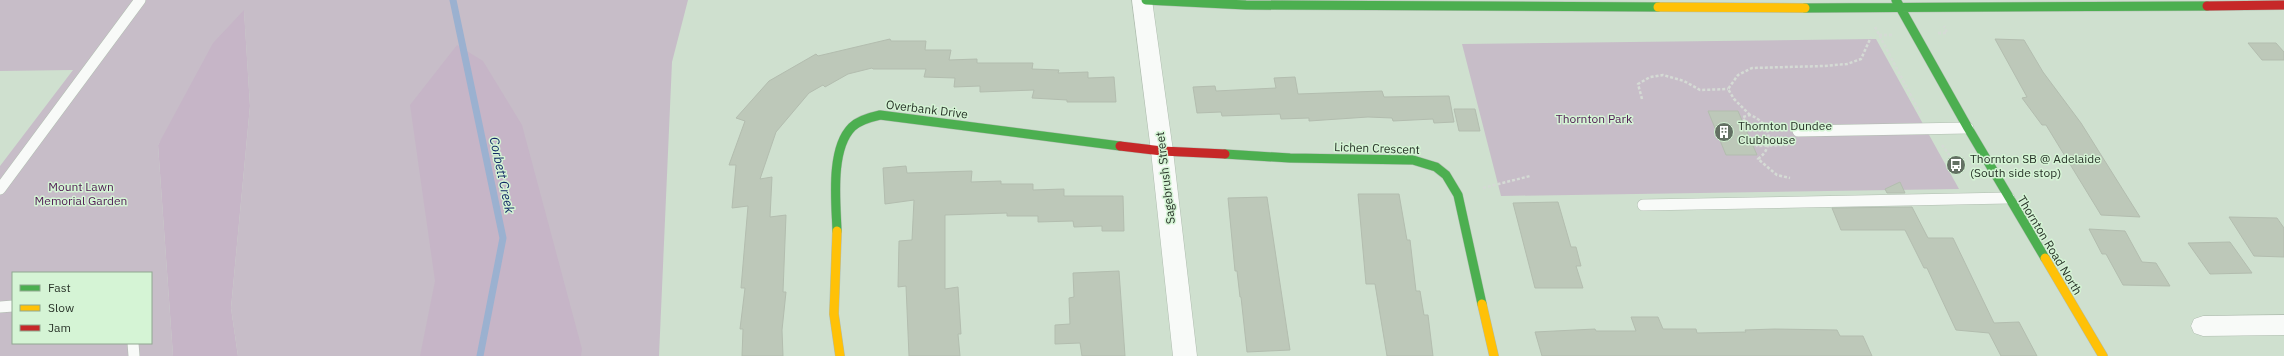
<svg xmlns="http://www.w3.org/2000/svg" width="2284" height="356" font-family="'IBM Plex Sans',sans-serif">
  <rect width="100%" height="100%" fill="#cfe0cf"/>
  <!-- green -->
  <path fill="#c7bdc8" fill-rule="evenodd" d="M0 0H688L672 62 659 356H238L231 308 250 106 244 11 158 145 173 356H0V166L73 70 0 71ZM13 273H151V343H13Z
    M1876 39 1959 189 1501 196 1462 44Z"/>
  <!-- forest -->
  <path fill="#c6b5c7" d="M244 10 250 106 231 308 238 356H173L158 145 213 43Z
    M457 45 483 61 522 125 582 349 581 356H420L435 281 410 105Z"/>
  <g fill="none" stroke-linecap="round" stroke-linejoin="round">
    <!-- stream -->
    <path stroke="#9bb1d0" stroke-width="7" d="M453 0 503 238 480 356"/>
  </g>
  <!-- building -->
  <path fill="#bdc8b9" stroke="#b3bdaf" d="M890 39 891 41H926L925 50H951L949 60 977 59V63H1033L1032 69 1059 70 1058 73 1088 72V78L1114 77 1116 102H1067V100L1032 98 1034 90 980 92V86L954 87 955 78 924 77 926 69H873L872 68 848 74 825 87 823 85 809 93 776 132 760 179 772 177 770 217 786 215 783 292H786L782 330 783 356H742L743 329H740L745 288H741L748 206 732 208 736 165H729L745 121 736 118 769 81 816 54 818 56Z
    M1995 39 2024 40 2043 72 2081 123 2140 217 2101 215 2046 125H2042L2022 98 2027 97Z
    M2248 43H2276L2284 52V60H2262Z
    M1295 77 1298 94 1382 91 1384 97 1449 96 1454 122 1434 123 1433 119 1393 121 1392 118 1368 117 1309 121V118L1281 119 1280 114 1222 116 1221 112 1197 113 1193 87 1215 86 1216 91 1276 88 1274 78Z
    M1454 109H1475L1480 131H1459Z
    M1708 111H1738L1757 155H1726Z
    M906 166 907 173 972 171 971 182 1001 181V184H1033V190L1064 189V196H1123L1124 231H1102V226L1074 227 1073 221 1038 222V216H1007V213L945 215V289L958 287 961 334H958L960 356H909L906 286 898 287 899 241 912 240 914 200 885 204 883 168Z
    M1900 182 1905 193H1887L1885 189Z
    M1358 194H1399L1407 240H1410L1416 291H1420L1424 315H1428L1433 356H1387L1375 284H1366Z
    M1267 197 1290 350 1247 352 1241 297H1240L1237 271H1235L1228 198Z
    M1558 202 1571 247H1576L1581 266H1576L1583 288H1535L1513 203Z
    M1912 207 1928 238H1953L1994 323 2019 322 2037 356H2001L1989 333 1956 330 1927 268H1924L1905 230H1841L1832 208Z
    M2229 217 2277 218 2284 228V257L2254 256Z
    M2089 229 2125 231 2142 262 2156 263 2170 286 2123 285 2106 254H2102Z
    M2230 242 2252 273 2210 274 2188 243Z
    M1119 271 1125 356H1082L1080 343 1055 344V325L1070 324 1069 298 1074 297 1073 273Z
    M1631 317H1658L1663 329H1696L1697 333 1746 332 1745 330 1775 329 1837 330 1840 336H1863L1872 356H1542L1535 332 1595 329 1596 331H1636Z"/>
  <g fill="none" stroke-linecap="round" stroke-linejoin="round">
    <!-- lane casing -->
    <g stroke="#b0bdb0" stroke-width="12">
      <path id="lane" d="M1798 131 1968 128
        M0 189 140 0
        M1643 205 2009 198
        M0 307 13 306
        M133 343 134 356"/>
    </g>
    <!-- street casing -->
    <g stroke="#b0bdb0" stroke-width="1">
      <path id="street" d="M1132 0H1152L1173 151 1197 356H1173L1151 151Z
        M2284 315V335L2203 336 2194 333 2191 326 2194 319 2203 316Z"/>
    </g>
    <!-- fast casing -->
    <g stroke="#b0bdb0" stroke-width="10">
      <path id="fast" d="M1146 0 1246 5 1658 7
        M1896 0 1968 128 2045 258
        M1805 8 2207 6
        M1225 154 1290 158 1413 160 1436 167 1446 175 1458 195 1482 304
        M837 231C836 202 830 149 852 127 859 120 871 117 880 115L1120 146"/>
    </g>
    <!-- slow casing -->
    <g stroke="#b0bdb0" stroke-width="10">
      <path id="slow" d="M1658 7 1805 8
        M837 231 834 314 840 356
        M2045 258 2103 356
        M1482 304 1494 356"/>
    </g>
    <!-- jam casing -->
    <g stroke="#b0bdb0" stroke-width="10">
      <path id="jam" d="M2207 6 2284 5
        M1120 146 1162 151 1225 154"/>
    </g>
    <!-- path -->
    <path stroke="#d5dbd5" stroke-width="2.5" stroke-dasharray="3 2" stroke-linecap="butt" d="M1875 27 1920 113
      M1938 33H1947L1944 26
      M1879 35H1893
      M1642 99 1638 84 1650 77 1663 75 1684 81 1700 90 1728 89
      M1750 115 1734 99 1728 89 1738 75 1752 68 1824 66 1847 64 1861 59 1871 37
      M1747 126 1743 117 1750 115C1770 122 1776 146 1758 159L1777 175 1790 178
      M1754 139 1757 146 1788 145
      M1942 145 1950 156
      M1483 188 1530 176"/>
    <!-- lane -->
    <use href="#lane" stroke="#f8faf8" stroke-width="11"/>
    <!-- street -->
    <use href="#street" fill="#f8faf8" fill-rule="evenodd"/>
    <!-- fast -->
    <use href="#fast" stroke="#4caf50" stroke-width="9"/>
    <!-- slow -->
    <use href="#slow" stroke="#ffc107" stroke-width="9"/>
    <!-- jam -->
    <use href="#jam" stroke="#c62828" stroke-width="9"/>
  </g>
  <!-- icons -->
  <defs>
    <g id="building-disc" transform="scale(1)"><circle r="9.5" fill="#637063" stroke="#d5f4d5"/><path d="M-4-6H4V6H1V3H-1V6H-4ZM-2.5-4.3h1.7v1.8h-1.7ZM.8-4.3h1.7v1.8H.8ZM-2.5-1h1.7V.8h-1.7ZM.8-1h1.7V.8H.8Z" fill="#fff"/></g>
    <g id="bus-disc" transform="scale(1)"><circle r="9.5" fill="#637063" stroke="#d5f4d5"/><path d="M-5-6H5V4H4V6H2V4H-2V6H-4V4H-5ZM-3.5-4V0h7V-4ZM-3.5 1.2v1.5H-2V1.2ZM2 1.2v1.5H3.5V1.2Z" fill="#fff"/></g>
  </defs>
  <g fill-rule="evenodd">
    <use href="#building-disc" x="1724" y="132"/>
    <use href="#bus-disc" x="1956" y="165"/>
  </g>
  <g text-anchor="middle" dominant-baseline="central" stroke-width="3" stroke-linejoin="round" paint-order="stroke">
    <!-- street labels -->
    <g font-size="12" fill="#293429" stroke="#d5f4d5">
      <text transform="translate(927 109) rotate(7)">Overbank Drive</text>
      <text transform="translate(1377 148) rotate(2)">Lichen Crescent</text>
      <text transform="translate(1165 178) rotate(-97)">Sagebrush Street</text>
      <text transform="translate(2050 245) rotate(59)">Thornton Road North</text>
    </g>
    <!-- park labels -->
    <g font-size="12" fill="#4f1a53" stroke="#d5f4d5">
      <text x="1594" y="118">Thornton Park</text>
      <text x="81" y="186">Mount Lawn<tspan x="81" dy="14">Memorial Garden</tspan></text>
    </g>
    <!-- poi labels -->
    <g font-size="12" fill="#293429" stroke="#d5f4d5" text-anchor="start">
      <text x="1738" y="125">Thornton Dundee<tspan x="1738" dy="14">Clubhouse</tspan></text>
      <text x="1970" y="158">Thornton SB @ Adelaide<tspan x="1970" dy="14">(South side stop)</tspan></text>
    </g>
    <!-- water labels -->
    <g font-size="13" font-style="italic" fill="#122966" stroke="#d5f4d5">
      <text transform="translate(502 175) rotate(78)">Corbett Creek</text>
    </g>
  </g>
  <!-- legend -->
  <rect x="12" y="272" width="140" height="72" fill="#d5f4d5" stroke="#90a790"/>
  <rect x="20" y="285" width="20" height="6" fill="#4caf50" stroke="#90a790"/>
  <text x="48" y="292" font-size="12" fill="#293429">Fast</text>
  <rect x="20" y="305" width="20" height="6" fill="#ffc107" stroke="#90a790"/>
  <text x="48" y="312" font-size="12" fill="#293429">Slow</text>
  <rect x="20" y="325" width="20" height="6" fill="#c62828" stroke="#90a790"/>
  <text x="48" y="332" font-size="12" fill="#293429">Jam</text>
</svg>
